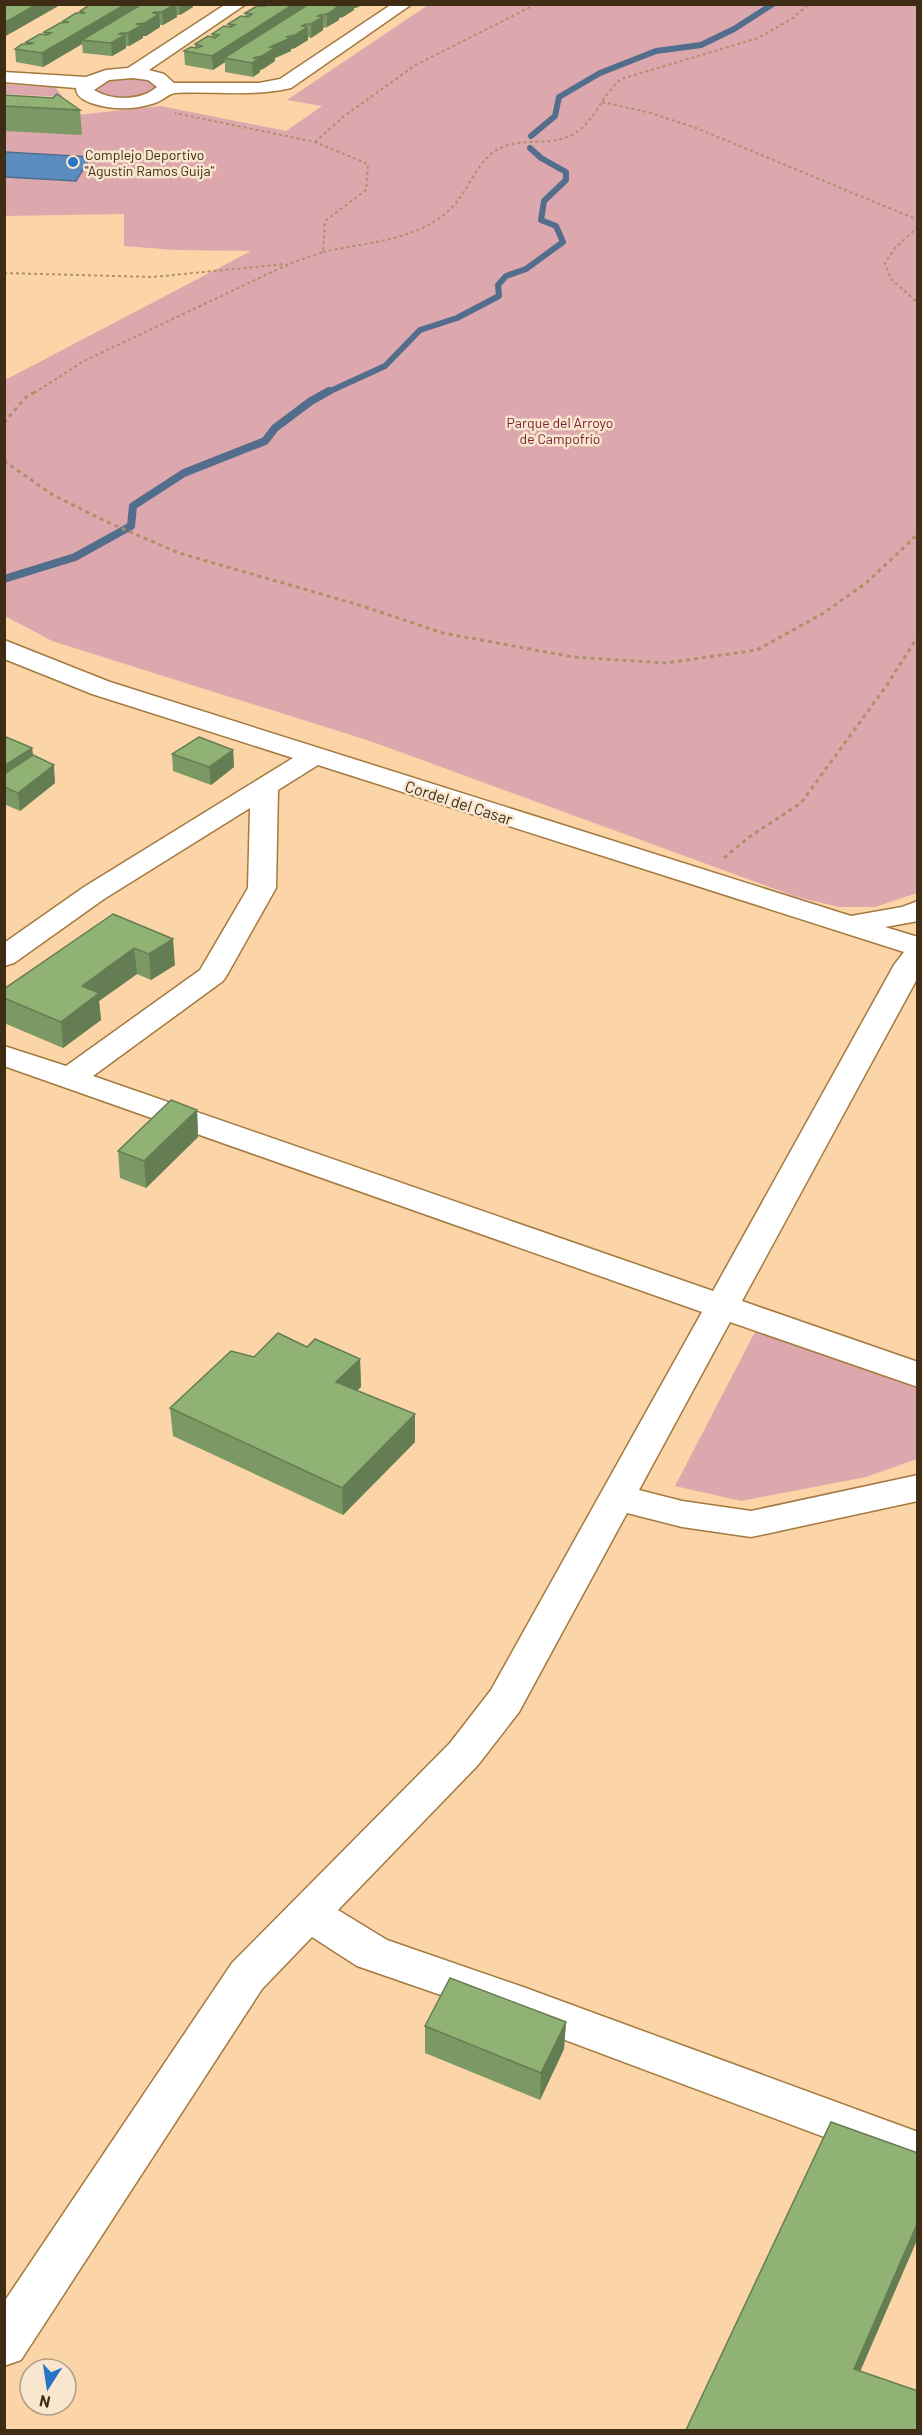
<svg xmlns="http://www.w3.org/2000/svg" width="922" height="2435" font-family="Barlow,sans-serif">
  <rect width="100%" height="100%" fill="#fbd5a7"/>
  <!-- green -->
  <path fill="#dda8ad" d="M428 5H917V893L875 907H839L797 897 370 741 52 641 5 616V380L251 251 175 250 124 246V214L5 216V116L76 115 161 106 286 131 322 106 287 100Z
    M130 77 152 82 156 88C141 100 114 103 98 92L99 85 112 79Z
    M4 84 55 87 63 97 5 94Z
    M756 1330 917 1388V1459L866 1477 741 1501 675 1486Z"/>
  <!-- water -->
  <path fill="#5c8bbf" stroke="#536e8c" stroke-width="1.5" d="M5 152 91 157 76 181 5 177Z"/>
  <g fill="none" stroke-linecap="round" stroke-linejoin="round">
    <!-- stream-far1 -->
    <path stroke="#536e8c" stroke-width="6" d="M531 136 555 116 559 97 600 73 656 51 701 45 734 29 773 4
      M326 393 385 366 420 330 457 318 499 296 498 285 506 276 526 269 563 242 556 226 541 220 544 201 566 180V172L541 158 530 148"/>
    <!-- stream -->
    <path stroke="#536e8c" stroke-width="8" d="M4 579 75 557 131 526 133 506 184 473 265 441 275 428 311 401 329 391"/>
    <!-- minor casing -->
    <g stroke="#a4793f" stroke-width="3">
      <path id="minor" d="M226 4H246L149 70 164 74 174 83H259L280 79 392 4H412L291 88C253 97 214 91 175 93 168 94 162 101 155 103 134 110 112 110 91 103 83 100 76 96 76 88L4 82V72L86 77 106 70 128 68ZM132 78 148 80 157 87C141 101 112 101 94 90L109 80Z
        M4 640 110 682 851 916 902 907 918 901V921L885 927 918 937V977L742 1301 918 1362V1387L730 1322 639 1490 682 1501 751 1511 918 1475V1501L751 1537 682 1527 627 1513 519 1712 478 1765 338 1910 387 1940 523 1987 918 2132V2172L493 2013 357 1966 312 1937 262 1989 21 2360 4 2366V2302L232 1963 450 1743 491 1690 702 1312 4 1066V1046L66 1066 200 970 248 888 250 808 104 899 14 963 4 966V943L84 887 293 758 92 694 7 660 4 659ZM318 765 904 952 894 965 713 1291 93 1076 223 981 227 975 276 888 278 790Z"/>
    </g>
    <!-- path-far1 -->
    <path stroke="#ae906b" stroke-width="2" stroke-dasharray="3 3" stroke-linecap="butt" d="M602 102 651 113 696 128 918 220
      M315 142 343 117 414 66 536 4
      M918 227 895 248 885 263 891 279 918 303
      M323 252C366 242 422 241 454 205 469 189 476 164 495 151 518 136 546 147 570 136 594 125 601 95 621 79L758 38 793 18 809 4
      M4 273 153 277 285 264
      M34 393 84 361 291 263 323 252 325 221 366 190 368 164 315 142 175 113"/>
    <!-- path -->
    <path stroke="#ae906b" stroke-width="3" stroke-dasharray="4 4" stroke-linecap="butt" d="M4 423 25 398 36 391
      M4 461 53 495 105 521 179 553 359 605 443 633 573 657 666 663 757 650 822 614 866 583 918 534
      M724 858 749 837 801 803 887 685 918 636"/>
    <!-- minor -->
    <use href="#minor" fill="#fff" fill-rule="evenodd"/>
  </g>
  <!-- wall -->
  <path fill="#7c9965" d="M91 4H198L193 5V7L180 15H176L177 17 163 25H160V27L146 36H143V38L129 46H126V48L112 56 83 53 82 44 43 67 16 62 15 49 26 44V42L44 34V32L63 23V21L80 13V11Z
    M261 4H363L358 7 354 8V10L343 17 339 18V20L327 27 323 28V30L311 38 308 37V40L295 48 291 49V51L275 58V61L263 69 260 70V72L253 77 225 72V62L213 70 185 65 184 51 195 48V44L212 37V34L229 27 228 24 245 17V13L261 6Z
    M4 95 80 110 82 135 4 131Z
    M4 738 32 748 33 755 55 783 20 811 4 804Z
    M233 750 234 767 211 785 173 771 172 754Z
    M113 914 175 965 151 980 137 974 99 1001 101 1020 63 1048 4 1023V989Z
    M197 1110 198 1137 146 1188 120 1178 118 1151Z
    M307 1347 360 1359 361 1387 356 1391 415 1414V1442L343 1515 173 1436 170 1408Z
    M566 2022 564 2049 540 2100 425 2053V2026Z"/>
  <!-- shaded-wall -->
  <path fill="#657d52" d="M37 4H62L4 37V23Z
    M126 4H149L82 40V44L43 67 42 53Z
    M176 4 177 17 163 25 162 12Z
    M179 4H193V7L180 15Z
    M294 4H315L224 58 225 62 213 70 212 56Z
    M341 4H363L358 7 354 8V10L343 17 339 18V20L327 27V14L334 6Z
    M155 12V16L159 14 160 27 146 36H143V38L129 46 128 33 136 24Z
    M320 15V18L323 17V30L311 38V24Z
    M306 24V27H307L308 40 295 48 291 49V51L275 58V61L263 69 260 70V72L253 77 252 63 253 58Z
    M121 33V37L125 35 126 48 112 56 111 43Z
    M32 748 35 773 4 787V766Z
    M233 750 234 767 211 785 209 767Z
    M54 765 55 783 20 811 18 793Z
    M173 939 175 965 151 980 149 954Z
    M134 948 137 974 99 1001 101 1020 63 1048 61 1022 82 986Z
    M197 1110 198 1137 146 1188 144 1161Z
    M360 1359 361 1387 337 1410 336 1382Z
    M415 1414V1442L343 1515 342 1488Z
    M566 2022 564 2049 540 2100 541 2073Z
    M918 2222V2238L850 2395 854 2369Z"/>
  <!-- building -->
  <path fill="#90b275" stroke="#657d52" stroke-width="1.5" d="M7 4H37L4 23V5Z
    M91 4H126L42 53 15 49 22 44H31L33 43 26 42 40 34 47 35 51 33 44 32 60 23 69 22 63 21 76 13H85L80 11Z
    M142 4H175L162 12H155L153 13 159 14 145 23 136 24 142 25 128 33H121L119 34 125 35 111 43 82 40Z
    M294 4 212 56 184 51 191 47 197 48 202 46 195 44 208 36 215 38 219 35 212 34 224 26 231 27 235 25 228 24 241 16 248 17 252 14 245 13 257 6H266L267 4Z
    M309 4H341L334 6H339L327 14 320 15 318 16 323 17 311 24H306L302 26 307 27 295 35 286 37 291 38 272 46 270 47 275 48 262 56 253 58 259 59 252 63 224 58Z
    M57 94 80 110 4 106V95L53 98Z
    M6 737 32 748 4 766V738Z
    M199 737 233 750 209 767 172 754Z
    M33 755 54 765 18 793 4 787V774Z
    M113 914 173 939 149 954 134 948 82 986 99 993 61 1022 4 998V989Z
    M171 1100 197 1110 144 1161 118 1151Z
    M278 1333 307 1347 315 1339 360 1359 336 1382 415 1414 342 1488 170 1408 231 1351 254 1357Z
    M450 1978 566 2022 541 2073 425 2026Z
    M831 2122 918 2153V2222L854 2369 918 2391V2430H686Z"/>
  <!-- markers -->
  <circle fill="#2675c4" stroke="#f9e6cf" stroke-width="2" cx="73" cy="162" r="6"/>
  <g text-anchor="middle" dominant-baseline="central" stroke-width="5" stroke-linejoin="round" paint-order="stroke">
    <!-- far-poi labels -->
    <g font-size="14" fill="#3f2c14" stroke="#f9e6cf" text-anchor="start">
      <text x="85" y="154">Complejo Deportivo<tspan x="85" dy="16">"Agustín Ramos Guija"</tspan></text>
    </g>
    <!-- far-park labels -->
    <g font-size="14" fill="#791f33" stroke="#f9e6cf">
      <text x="560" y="422">Parque del Arroyo<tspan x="560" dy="16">de Campofrío</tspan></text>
    </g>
    <!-- street labels -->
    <g font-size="16" fill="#3f2c14" stroke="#f9e6cf">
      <text transform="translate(459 802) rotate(18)">Cordel del Casar</text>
    </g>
  </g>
  <!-- border -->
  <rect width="922" height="2435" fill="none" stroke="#3f2c14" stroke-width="12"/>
  <!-- north arrow -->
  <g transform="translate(48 2387) rotate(192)"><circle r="28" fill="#f9e6cf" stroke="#af9c84" stroke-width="1.5"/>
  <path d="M0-4.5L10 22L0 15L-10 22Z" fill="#2675c4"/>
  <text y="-9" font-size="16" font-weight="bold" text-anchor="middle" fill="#3f2c14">N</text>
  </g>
</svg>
